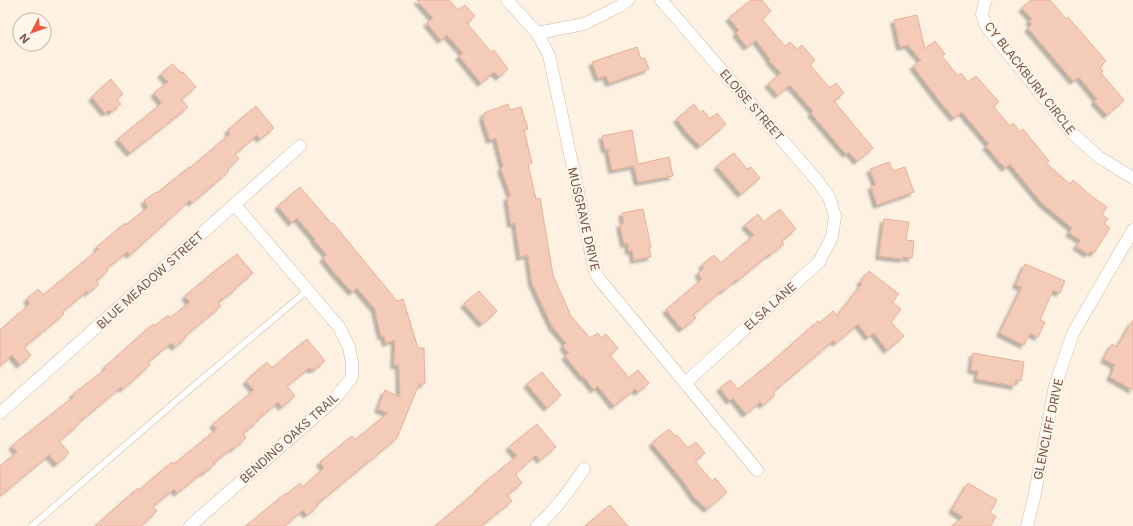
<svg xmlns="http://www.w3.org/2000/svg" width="1133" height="526" font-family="Inter,sans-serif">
  <defs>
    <filter id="shadow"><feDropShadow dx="-3.5" dy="3.5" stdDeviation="1" flood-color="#0004"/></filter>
  </defs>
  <rect width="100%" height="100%" fill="#fdf1e2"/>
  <!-- building -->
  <path fill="#f4cbb8" stroke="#e8b098" filter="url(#shadow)" d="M417 0H449L458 10 465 5 475 16 467 23 491 52 494 50 508 69 499 77 494 72 481 83 459 56 463 53 447 35 441 40 427 23 433 18Z
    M751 0H762L771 11 762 19 785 46 790 42 797 49 802 45 815 60 810 65 830 88 836 83 844 93 834 101 873 148 857 161 849 152 846 154 811 113 813 111 791 86 790 87 789 86 778 95 768 84 781 73 769 60 770 59 756 40 747 47 736 33 739 30 729 18Z
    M1031 0H1050L1066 19 1068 17 1106 61 1100 67 1103 71 1101 73 1124 100 1107 115 1094 101 1097 99 1079 77 1073 81 1028 28 1032 24 1029 21 1032 19 1022 8Z
    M917 15 925 49 935 41 945 54 942 56 958 76 961 73 968 82 976 76 999 102 993 106 1010 126 1013 123 1020 132 1023 129 1049 161 1046 163 1070 184 1073 180 1094 198 1107 207 1102 215 1108 219 1104 224 1110 228 1094 253 1090 251 1088 254 1076 246 1081 240 1069 233 1072 228 1042 203 1010 164 1005 168 986 146 989 144 962 112 954 118 938 99 913 66 921 60 908 45 900 47 894 20Z
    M637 47 641 59 645 58 649 69 609 83 606 76 598 78 592 62Z
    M172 64 182 73 183 72 196 87 181 99 188 107 130 153 118 139 162 103 154 93 168 82 161 74Z
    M111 79 123 94 117 99 121 104 111 112 109 110 105 113 92 97Z
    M508 104 510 110 521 107 528 129 524 130 532 163 528 164 536 199 540 198 553 275 571 316 590 338 598 333 601 338 606 334 618 348 610 355 629 378 638 370 649 383 638 392 635 389 614 406 598 386 594 390 584 377 583 378 565 356 569 353 563 346 566 343 552 326 532 283 528 255 520 257 515 223 511 224 507 197 511 196 501 169 503 166 496 138 490 140 483 119 484 113Z
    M694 104 701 113 703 110 710 119 717 113 726 124 700 146 688 134 677 119Z
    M256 106 274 128 260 139 257 135 235 154 239 159 227 169 229 171 192 203 190 200 130 255 127 252 106 269 108 271 96 281 99 284 88 293 87 291 62 312 64 314 24 347 31 355 20 365 12 355 0 366V330L30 304 27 299 38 289 43 295 99 249 97 247 125 223 126 225 148 207 144 201 156 192 157 193 189 167 190 168 230 134 228 130Z
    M632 130 638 164 669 157 673 176 638 182 634 166 612 170 608 149H605L602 136Z
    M734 153 747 169 751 167 760 178 741 194 717 166Z
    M889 162 893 171 905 167 914 192 877 205 871 186 876 185 870 169Z
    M300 187 332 224 333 223 397 301 403 299 418 348H424L425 384H419L397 438 317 504 318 506 307 515 303 510 284 526H246L286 493 287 494 300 483 303 487 324 468 320 462 352 436 355 440 388 413 378 409 385 390 400 397 399 365H394L395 340 386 343 384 336H381L375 309 357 288 352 292 333 271 323 258 327 255 314 240 315 239 297 218 292 223 278 206Z
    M643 209 651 247H649L651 257 634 260 632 250 629 251 628 243 624 244 620 224 624 223 622 213Z
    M780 209 796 229 781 241 784 244 770 255 769 254 737 281 736 280 723 291 722 290 693 315 696 318 682 329 666 310 702 279 698 273 704 268 702 265 714 255 721 263 754 235 745 225 758 214 764 222Z
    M884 219 909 222 906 240 914 241 912 258 903 257V259L879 256Z
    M237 254 253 273 235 288 236 289 218 302 221 306 185 336 186 338 175 347 171 343 148 362 150 365 123 389 121 387 77 424 78 425 59 441 69 453 57 464 49 455 0 496V466L17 452 12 446 34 428 67 402 74 397 73 394 106 369 105 367 153 324 155 326 168 315 170 318 190 302 185 296 216 270Z
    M1025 264 1065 281 1060 293 1053 290 1040 320 1045 322 1038 337 1030 333 1024 345 1000 333 1022 287 1016 285Z
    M869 271 899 294 892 302 901 309 891 322 904 336 887 350 874 333 868 337 858 324 836 343 834 340 773 392 775 395 763 405 760 402 746 414 733 398 730 401 720 388 730 380 738 389 774 360 818 321 820 323 833 311 837 316 862 284 860 282Z
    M479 291 497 311 482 324 464 304Z
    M1133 320V390L1110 377 1114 369 1113 368 1115 365 1104 359 1112 344 1117 347Z
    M307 339 325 361 315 369H310L309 368 287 386 295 396 282 407 278 402 257 420 258 421 243 433 246 438 233 449 232 448 213 463 215 464 204 473 203 472 198 476 177 493 174 489 153 506 157 511 141 526H95L138 488 139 490 172 462 174 464 217 429 213 424 254 390 246 381 267 362 272 368Z
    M973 353 1024 362 1021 381 1016 380 1015 386 977 379 978 371 971 370Z
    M542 372 561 395 547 408 527 384Z
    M537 424 556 447 540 460 536 455 515 474 522 483 507 495 512 501 498 512 481 526H435L479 489 478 488 517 456 509 447Z
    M669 429 675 436 677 435 688 448 696 442 705 453 695 461 712 481 715 478 727 492 707 509 694 497 684 482 652 443Z
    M968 483 997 500 990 513 996 516 991 526H952L963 517 952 510Z
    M610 505 628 526H585Z"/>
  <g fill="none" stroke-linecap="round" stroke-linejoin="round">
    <!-- service casing -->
    <g stroke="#d1b9ab" stroke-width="7">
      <path id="service" d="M32 526 189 390 308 290"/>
    </g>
    <!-- minor casing -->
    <g stroke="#d1b9ab" stroke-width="13">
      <path id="minor" d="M507 0 537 33 549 55 595 272 600 280 757 470
        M661 0 815 178 829 197 835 216 832 237 819 262 685 383
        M986 0 985 1 982 14 986 26 1073 134 1099 157 1133 178
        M537 33 584 24 618 7 628 0
        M0 413 300 146
        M190 526 334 400 352 377V363L349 347 339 327 235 205
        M537 526C556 510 570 489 584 469
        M1027 526 1034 498 1055 386 1073 333 1133 230"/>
    </g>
    <!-- service -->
    <use href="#service" stroke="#fff" stroke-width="6"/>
    <!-- minor -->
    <use href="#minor" stroke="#fff" stroke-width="12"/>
  </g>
  <g text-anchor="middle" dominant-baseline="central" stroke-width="4" stroke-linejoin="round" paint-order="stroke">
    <!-- street labels -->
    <g font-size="12" fill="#775447" stroke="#fff5ea">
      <text transform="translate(1030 78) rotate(52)">CY BLACKBURN CIRCLE</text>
      <text transform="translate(752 105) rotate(49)">ELOISE STREET</text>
      <text transform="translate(584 219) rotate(77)">MUSGRAVE DRIVE</text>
      <text transform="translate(150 280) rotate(-42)">BLUE MEADOW STREET</text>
      <text transform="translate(770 306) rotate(-42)">ELSA LANE</text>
      <text transform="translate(1048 429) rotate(-78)">GLENCLIFF DRIVE</text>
      <text transform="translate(289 438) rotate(-42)">BENDING OAKS TRAIL</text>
    </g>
  </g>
  <!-- north arrow -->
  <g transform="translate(32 32) rotate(229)"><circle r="19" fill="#fff5ea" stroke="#c9b5a9"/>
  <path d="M0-3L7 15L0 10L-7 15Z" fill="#ef5840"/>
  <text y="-6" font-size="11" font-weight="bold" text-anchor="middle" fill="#775447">N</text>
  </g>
</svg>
